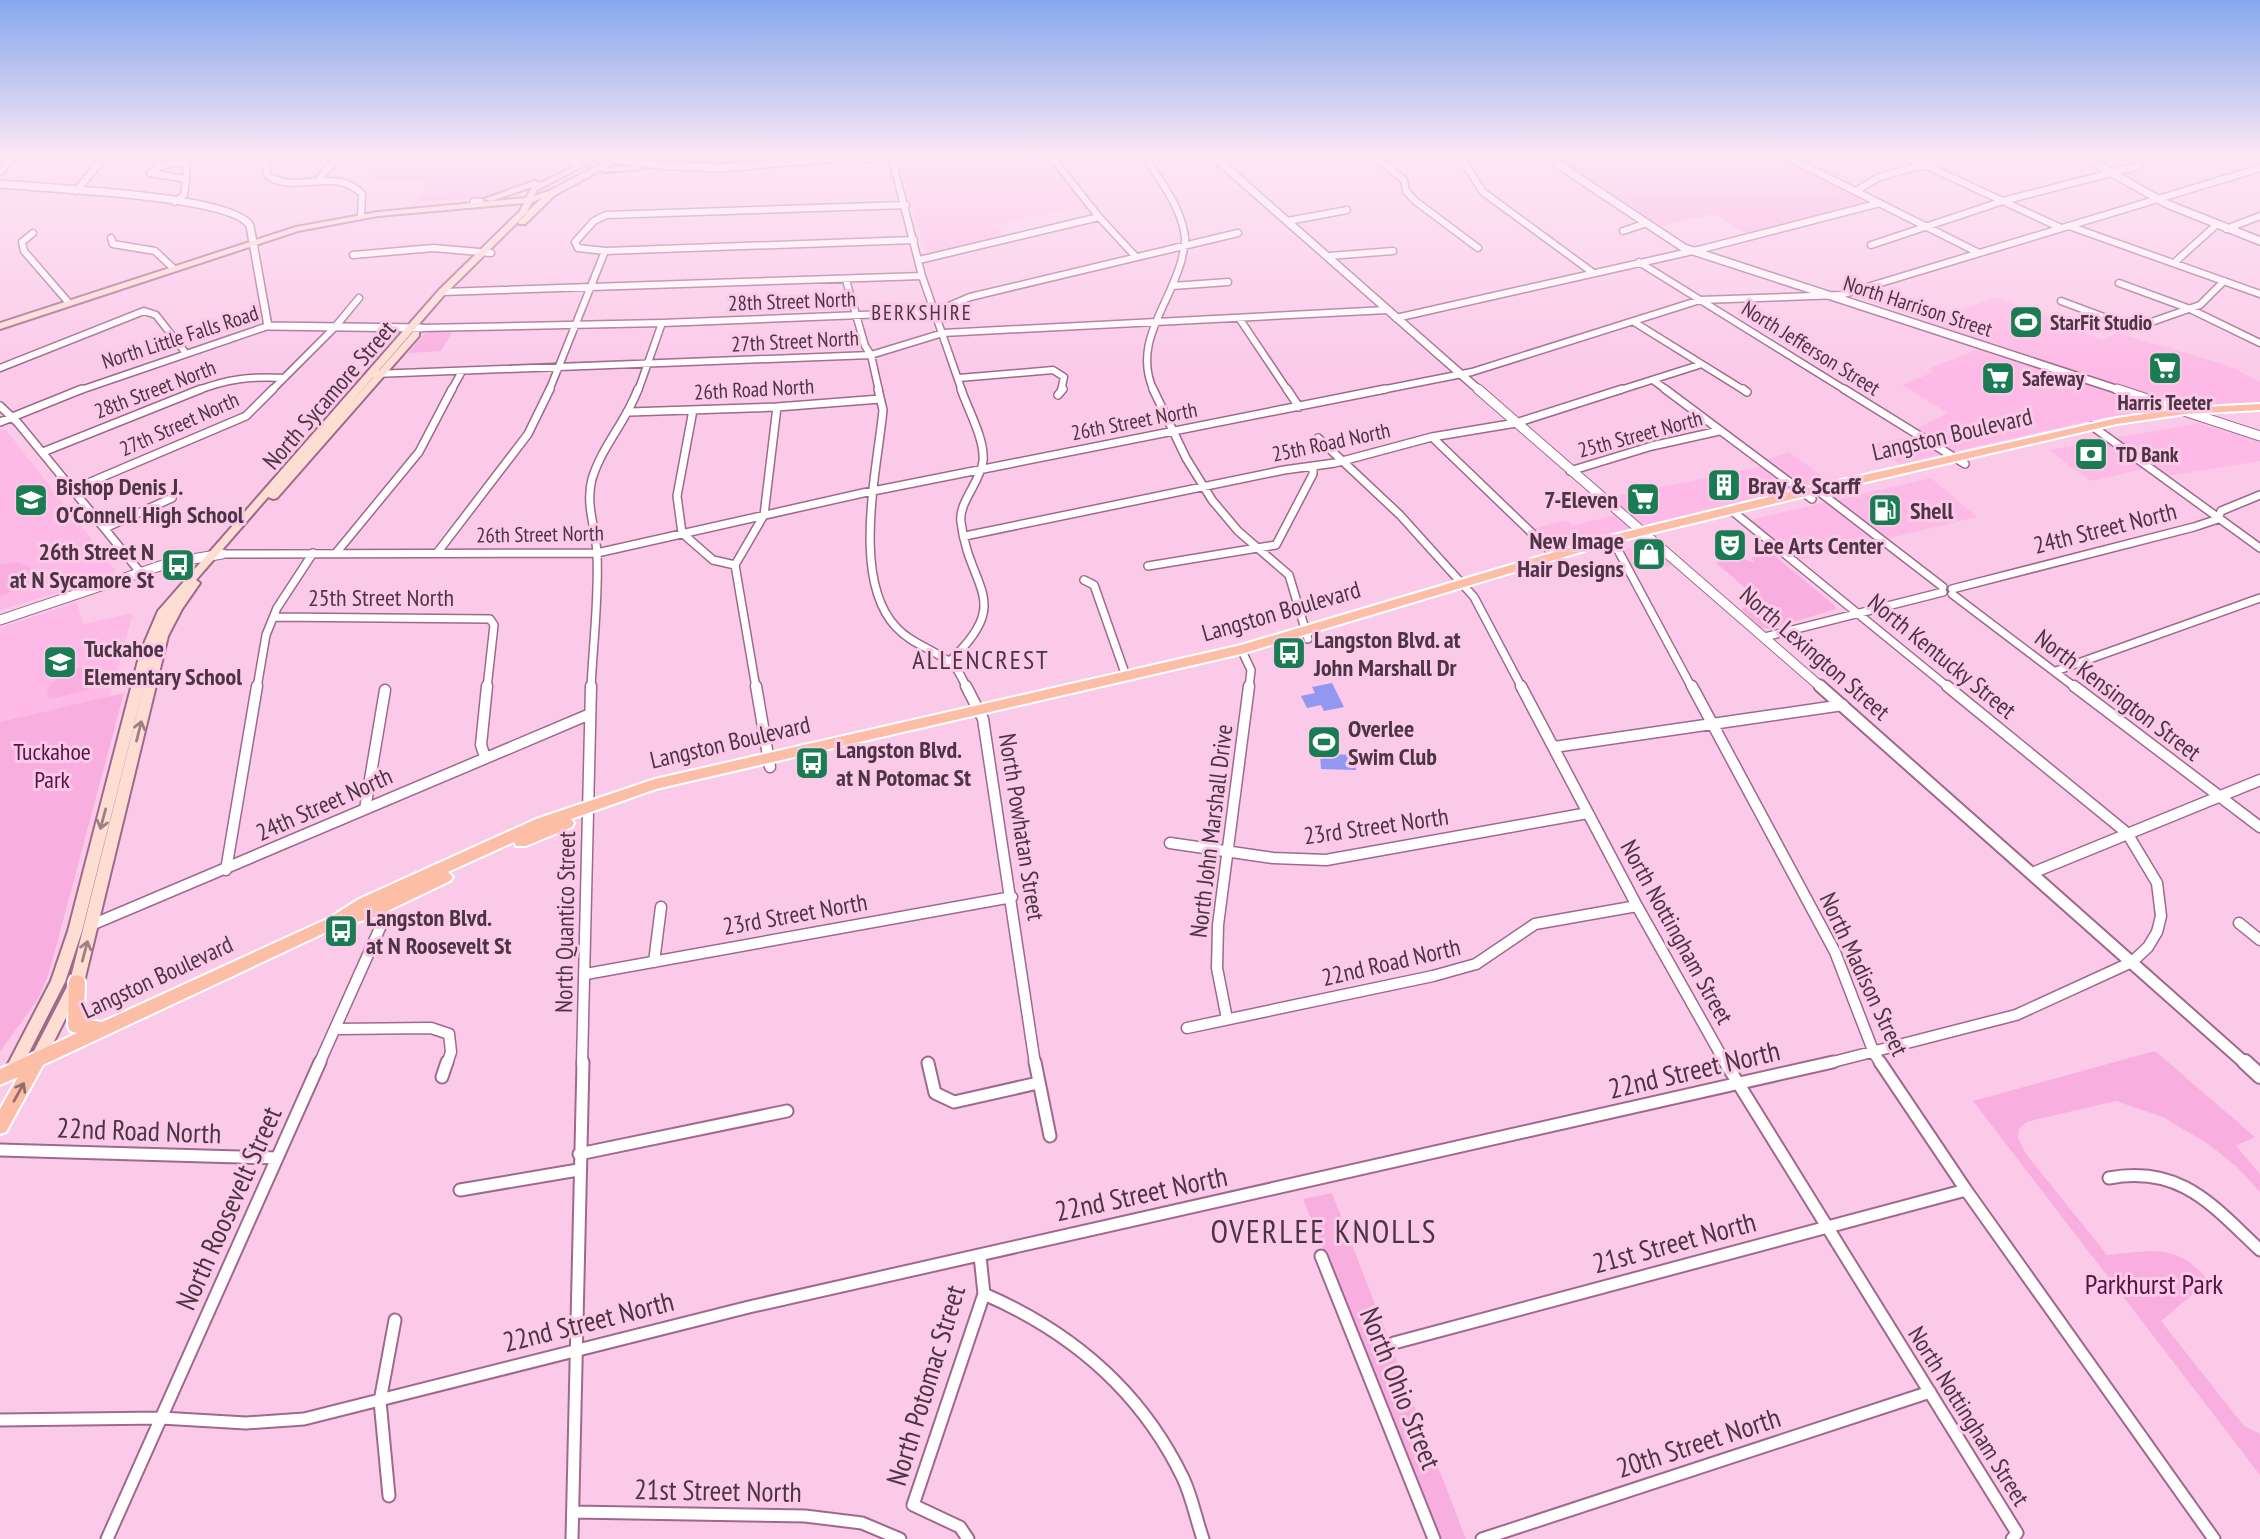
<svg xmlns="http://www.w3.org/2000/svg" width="2260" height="1539" font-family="'PT Sans Narrow',sans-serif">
  <rect width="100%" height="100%" fill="#fbcae9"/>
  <!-- built -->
  <path fill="#fdbae6" d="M927 155H1044L1084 206 997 224 1005 237 926 253 899 161Z
    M1996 297 2102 340 2118 333 2232 367 2260 382V402L2185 406 1927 322Z
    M1980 348 2165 409 2101 418 1900 464 1870 445 1919 435 1913 430 1948 413 1902 385 1934 372 1929 369Z
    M2198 423 2260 442V461L2161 477 2149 468 2091 481 2049 450Z
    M0 430H6L116 571 101 580 0 610Z
    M1789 452 1830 482 1638 527 1553 553 1529 530 1566 520 1573 526 1618 514 1602 499 1765 466 1760 462Z
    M1931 478 1977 517 1794 561 1745 521Z
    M1652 542 1677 565 1631 568 1621 550Z
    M77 602 83 624 133 613 110 697 0 722V628Z"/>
  <!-- green -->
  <path fill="#f9aee0" d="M390 155H557L569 163 508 191 467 199 417 203 426 181H369Z
    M1553 155H1775L1869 202 1745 233 1713 214 1661 226Z
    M432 331H453L441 351 408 353 424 334Z
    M1770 552 1834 605 1836 609 1770 629 1760 627 1742 610 1748 603 1746 594 1749 591 1716 563 1730 558 1738 563 1741 558 1755 563 1751 558Z
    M18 562 29 566 36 581 0 597V564Z
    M82 667H95L89 690 49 699 47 689 61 675Z
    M124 693 49 973 38 999 0 1052V722Z
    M2155 1051 2255 1137 2236 1146 2260 1174V1192L2236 1166 2208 1144 2163 1117 2116 1101 2026 1122 2019 1129 2018 1138 2026 1154 2107 1255C2150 1251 2179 1242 2208 1281L2161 1321 2244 1426 2260 1434V1475L1973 1101Z
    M1332 1193 1466 1539H1441L1303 1199Z"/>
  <!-- water -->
  <path fill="#9297f1" d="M1332 683 1344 707 1324 711 1321 705 1307 708 1301 696 1315 693 1312 687Z
    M1320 754 1355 755 1356 770 1321 769Z"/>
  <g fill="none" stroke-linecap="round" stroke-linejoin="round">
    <!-- minor-far3 casing -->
    <g stroke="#9f698d" stroke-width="9">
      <path id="minor-far3" d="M265 155 267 175C296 196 334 165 362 194L361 216
        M891 155 922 276 962 391
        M1050 155 1099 217 1136 257
        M1144 155C1160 181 1181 206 1185 237 1186 244 1183 251 1182 258 1171 304 1131 343 1154 391
        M1372 155 1404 180 1406 191 1414 200 1478 248
        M1459 155 1483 192 1592 272
        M1783 155 1979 253
        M1903 155 2061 228
        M181 162 187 164 186 179 150 173 159 166Z
        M0 172 14 155
        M319 179 339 155
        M76 191 106 155
        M1856 191 1879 177 1960 155
        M175 202 184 195 186 179
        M906 205 606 215 594 221 575 242 578 248 605 251 914 240
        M1288 221 1347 210
        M2069 226 2260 294
        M2226 229 2260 216
        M1623 231 1647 223
        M33 233 22 242 24 251 69 303
        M111 238 113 244 155 251 173 268
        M1871 245 2003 201 2138 166
        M353 255 433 248 491 253
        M1329 256 1393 251
        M919 260 1099 217
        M1639 262 1847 391
        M2174 263 2215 226
        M846 280 865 346 871 355 879 391
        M2119 283 2190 309 2260 343
        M1172 286 1228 282
        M442 292 922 276
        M2061 301 2125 325 2140 326 2200 305 2224 281
        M1239 318 1288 391
        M1396 318 1702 249 1880 203
        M1634 322 1745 391
        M421 328 662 323 935 312 970 297 1238 233
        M0 368 144 311 156 315 185 352
        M374 374 871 355 943 333 1387 310
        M959 378 1053 370 1064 377 1061 391
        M1653 380 1668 391
        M78 391 268 326
        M196 391C227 379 251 376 284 378
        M271 391 335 327 359 298
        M451 391 461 373
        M549 391 605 251
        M638 391 662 323
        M1376 391 1472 372 1700 300 1841 295 2260 168
        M1617 391 1699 365"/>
    </g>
    <!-- minor-far2 casing -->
    <g stroke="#9f698d" stroke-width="10">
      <path id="minor-far2" d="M878 389 883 410C877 471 851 579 896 627 911 644 936 650 953 665 959 670 963 681 967 688
        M1153 389 1186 458 1212 500 1238 531 1289 575 1308 639
        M1287 389 1299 407
        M1665 389 1812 499
        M1743 389 1747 392
        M1844 389 1965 464
        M1058 395 1063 389
        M0 406 18 423 140 572
        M693 410 677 496 682 533 713 560 735 565
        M630 412 777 407 880 399
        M0 422 82 389
        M2092 426 2260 548
        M1432 437 1562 562
        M1318 438 1400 515 1474 597 1522 688
        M43 452 201 389
        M1570 471 1652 446 1719 431
        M74 489 246 416 273 389
        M1817 490 1943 587
        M1731 510 1949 688
        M105 528 172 498
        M965 536 1284 470 1335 463 1432 437 1516 423 1622 389
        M1612 539 1692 688
        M336 553 419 452 452 389
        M437 553 528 434 550 389
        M222 554 597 553 863 493 1385 389
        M1148 566 1276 545 1313 474V466
        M1084 580 1094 585 1126 676
        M1952 589 2194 527 2218 519 2221 511 2260 495
        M1952 594 2076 688
        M274 617 490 619 494 625 487 688
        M1765 637 1943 592
        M1241 649 1251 670 1249 688
        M949 662C1015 600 969 590 961 522 958 503 981 481 983 461 985 439 968 410 961 389
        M2056 671 2260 598
        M257 688 266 635 277 608 313 553
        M591 688C593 644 599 598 597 554 596 528 585 505 592 479 602 446 626 422 638 389
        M756 688 735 565 764 515 777 407"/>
    </g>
    <!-- minor-far1 casing -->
    <g stroke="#9f698d" stroke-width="13">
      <path id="minor-far1" d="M756 686 770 767
        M966 686 983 719 1035 1064
        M1521 686 1637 906 1726 1064
        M1692 686 1835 952 1874 1053 1881 1064
        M2074 686 2260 827
        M1554 747 1843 705
        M485 757 481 745 487 686
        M365 809 385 690
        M1170 843 1273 858 1326 860 1588 813
        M226 870 257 686
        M2032 873 2260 780
        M2239 923 2260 940
        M89 926 590 714
        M654 962 661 907
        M586 974 1012 897
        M1227 1019 1217 968 1218 925 1249 686
        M1187 1028 1433 976 1476 964 1535 924 1637 906
        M337 1029 431 1028 449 1034 451 1052 447 1064
        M319 1064 384 919V904
        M582 1064 591 686
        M1825 1064 2016 1015 2132 962 2148 947 2157 932 2161 916 2157 883 2127 833 1947 686"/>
    </g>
    <!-- minor casing -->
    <g stroke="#9f698d" stroke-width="15">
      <path id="minor" d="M1035 1062 1050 1136
        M1725 1062 2017 1533 2012 1539
        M1880 1062 1966 1190 2214 1539
        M928 1063 935 1093 954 1102 1038 1083
        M442 1077 447 1062
        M0 1150 276 1158
        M579 1154 787 1111
        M2109 1178C2181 1165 2212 1205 2260 1250
        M460 1190 578 1170
        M1321 1256 1434 1539
        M984 1294C1072 1332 1141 1391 1183 1478 1192 1497 1196 1519 1203 1539
        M1394 1343 1966 1190
        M0 1420 161 1418 246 1423 304 1419 749 1307 1833 1062
        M389 1496 380 1401 395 1320
        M573 1512 805 1516 862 1523 900 1539
        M107 1539 320 1062
        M572 1539 583 1062
        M968 1539 960 1527 913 1505 984 1294 980 1256
        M1482 1539 1930 1392"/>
    </g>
    <!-- tertiary-far3 casing -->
    <g stroke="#9f698d" stroke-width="10">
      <path id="tertiary-far3" d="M565 155 579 164
        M580 155 659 165 719 168 871 155
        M1212 155 1480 391
        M1544 155 1684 248 2122 391
        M2080 155 2167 204 2260 241
        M867 159 891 155
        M0 184C40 188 235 195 250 226L268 326 421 328
        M474 202H480"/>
    </g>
    <!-- tertiary-far2 casing -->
    <g stroke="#9f698d" stroke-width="11">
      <path id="tertiary-far2" d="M1478 389 1822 688
        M2117 389 2260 436
        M0 620 169 563 222 554"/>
    </g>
    <!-- tertiary-far1 casing -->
    <g stroke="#9f698d" stroke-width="15">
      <path id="tertiary-far1" d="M1820 686 2246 1064"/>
    </g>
    <!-- tertiary casing -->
    <g stroke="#9f698d" stroke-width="18">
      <path id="tertiary" d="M2245 1062 2260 1076"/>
    </g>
    <!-- secondary casing -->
    <g stroke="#9f698d" stroke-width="4">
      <path id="secondary" d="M595 155H605L537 190 534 196 549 191 618 155H627L606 168 641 165 645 167 641 169 604 172 601 170 555 195 525 224H519V220L542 198 532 202 526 214 445 294 348 406 413 332H419V336L277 498 273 499 268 497 196 580 200 583 182 609 168 636 84 982 43 1063 38 1065 33 1063 31 1058 33 1053 70 981 153 650 82 931 65 982 17 1076 12 1078 7 1076 5 1071 7 1066 51 981 68 931 140 653 158 611 439 290 520 211 524 203 378 216 298 231 0 329V323L296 227 378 212 526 198 532 187 491 201 484 199 534 181 541 183Z"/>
    </g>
    <!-- primary casing -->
    <g stroke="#fff" stroke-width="4">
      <path id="primary" d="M2260 404V410L2185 414 2117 424 1793 499 1611 543 1241 654 656 789 571 819 574 823 572 827 526 846H516L514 842 448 872 453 877 450 881 373 918 349 924 346 923 43 1065 6 1132 0 1134V1109L18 1077 0 1085V1069L77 1033 70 1031 68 1026 69 982 71 977 77 975 83 977 85 982 84 1019 102 1022 329 918 359 899 536 819 655 779 1241 645 1605 537 1793 491 2117 418 2185 408Z"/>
    </g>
    <!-- minor-far3 -->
    <use href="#minor-far3" stroke="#fff" stroke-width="6"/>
    <!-- minor-far2 -->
    <use href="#minor-far2" stroke="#fff" stroke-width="7"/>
    <!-- minor-far1 -->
    <use href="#minor-far1" stroke="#fff" stroke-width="10"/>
    <!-- minor -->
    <use href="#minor" stroke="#fff" stroke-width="11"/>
    <!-- tertiary-far3 -->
    <use href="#tertiary-far3" stroke="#fff" stroke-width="7"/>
    <!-- tertiary-far2 -->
    <use href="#tertiary-far2" stroke="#fff" stroke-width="9"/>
    <!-- tertiary-far1 -->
    <use href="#tertiary-far1" stroke="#fff" stroke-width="11"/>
    <!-- tertiary -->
    <use href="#tertiary" stroke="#fff" stroke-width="14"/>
    <!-- secondary -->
    <use href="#secondary" fill="#feded3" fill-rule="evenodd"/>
    <!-- primary -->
    <use href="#primary" fill="#fdbea7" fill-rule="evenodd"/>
  </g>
  <!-- one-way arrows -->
  <defs><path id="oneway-shaft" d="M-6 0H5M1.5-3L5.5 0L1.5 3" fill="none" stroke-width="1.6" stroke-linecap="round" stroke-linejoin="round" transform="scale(1.75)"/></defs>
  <g stroke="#9c8084">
    <use href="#oneway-shaft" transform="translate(139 731) rotate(-76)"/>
    <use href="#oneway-shaft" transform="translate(103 819) rotate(105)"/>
    <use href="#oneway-shaft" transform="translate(85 951) rotate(-75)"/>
  </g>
  <use stroke="#936b6c" href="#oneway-shaft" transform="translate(19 1092) rotate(-61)"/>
  <!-- sky -->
  <linearGradient id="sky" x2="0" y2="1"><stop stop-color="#85a8ec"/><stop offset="0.42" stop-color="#fde7f5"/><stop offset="1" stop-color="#fde7f5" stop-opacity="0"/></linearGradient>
  <rect width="2260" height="371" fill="url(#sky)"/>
  <!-- icons -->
  <defs>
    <g id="stadium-square" transform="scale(1.75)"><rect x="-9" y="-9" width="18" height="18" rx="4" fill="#1b7c53" stroke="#fbcae9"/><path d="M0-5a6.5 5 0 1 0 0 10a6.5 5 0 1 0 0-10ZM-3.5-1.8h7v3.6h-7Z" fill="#fff"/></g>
    <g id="supermarket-square" transform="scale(1.75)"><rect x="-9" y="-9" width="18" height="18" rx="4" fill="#1b7c53" stroke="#fbcae9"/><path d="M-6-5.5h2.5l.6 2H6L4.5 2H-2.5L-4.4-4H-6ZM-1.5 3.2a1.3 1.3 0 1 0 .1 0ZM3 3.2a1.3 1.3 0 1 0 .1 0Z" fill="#fff"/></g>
    <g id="bank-square" transform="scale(1.75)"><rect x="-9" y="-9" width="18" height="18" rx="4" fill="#1b7c53" stroke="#fbcae9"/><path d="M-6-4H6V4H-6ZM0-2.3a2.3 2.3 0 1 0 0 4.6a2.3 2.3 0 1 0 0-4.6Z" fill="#fff"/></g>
    <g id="building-square" transform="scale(1.75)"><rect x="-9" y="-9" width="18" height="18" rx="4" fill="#1b7c53" stroke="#fbcae9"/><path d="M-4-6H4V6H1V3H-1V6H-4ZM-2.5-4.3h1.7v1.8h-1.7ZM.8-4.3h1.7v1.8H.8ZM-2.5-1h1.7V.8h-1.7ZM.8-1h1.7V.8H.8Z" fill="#fff"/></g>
    <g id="school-square" transform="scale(1.75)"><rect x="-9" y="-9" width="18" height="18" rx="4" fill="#1b7c53" stroke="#fbcae9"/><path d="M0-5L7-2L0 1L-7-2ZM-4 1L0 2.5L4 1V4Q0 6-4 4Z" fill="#fff"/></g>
    <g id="fuel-square" transform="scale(1.75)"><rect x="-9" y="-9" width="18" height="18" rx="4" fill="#1b7c53" stroke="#fbcae9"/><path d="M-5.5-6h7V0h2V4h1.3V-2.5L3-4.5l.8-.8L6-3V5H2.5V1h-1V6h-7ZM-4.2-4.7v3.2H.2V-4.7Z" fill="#fff"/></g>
    <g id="theatre-square" transform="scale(1.75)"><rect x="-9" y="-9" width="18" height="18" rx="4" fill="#1b7c53" stroke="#fbcae9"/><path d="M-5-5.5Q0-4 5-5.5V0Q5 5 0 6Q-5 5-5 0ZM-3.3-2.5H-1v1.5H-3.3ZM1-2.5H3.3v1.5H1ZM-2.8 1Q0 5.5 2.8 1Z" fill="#fff"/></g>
    <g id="shop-square" transform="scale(1.75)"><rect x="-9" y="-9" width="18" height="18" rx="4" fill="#1b7c53" stroke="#fbcae9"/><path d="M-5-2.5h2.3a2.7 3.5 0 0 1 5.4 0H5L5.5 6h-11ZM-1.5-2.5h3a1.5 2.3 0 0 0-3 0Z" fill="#fff"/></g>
    <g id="bus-square" transform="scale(1.75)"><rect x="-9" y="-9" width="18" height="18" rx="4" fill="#1b7c53" stroke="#fbcae9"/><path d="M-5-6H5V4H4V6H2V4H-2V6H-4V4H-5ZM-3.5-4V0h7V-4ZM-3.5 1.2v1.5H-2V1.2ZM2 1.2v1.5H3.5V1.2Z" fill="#fff"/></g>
  </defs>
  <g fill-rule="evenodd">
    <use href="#stadium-square" x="2026" y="322"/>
    <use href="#supermarket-square" x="2165" y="368"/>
    <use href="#supermarket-square" x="1998" y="378"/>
    <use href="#bank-square" x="2091" y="454"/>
    <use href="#building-square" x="1724" y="485"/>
    <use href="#supermarket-square" x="1643" y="499"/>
    <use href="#school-square" x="31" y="500"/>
    <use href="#fuel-square" x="1885" y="510"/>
    <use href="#theatre-square" x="1730" y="545"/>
    <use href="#shop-square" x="1649" y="554"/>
    <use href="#bus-square" x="178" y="565"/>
    <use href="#bus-square" x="1289" y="653"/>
    <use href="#school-square" x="60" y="662"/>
    <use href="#stadium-square" x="1324" y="742"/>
    <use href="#bus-square" x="812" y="763"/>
    <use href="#bus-square" x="341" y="931"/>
  </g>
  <g text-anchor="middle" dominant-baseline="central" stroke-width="6" stroke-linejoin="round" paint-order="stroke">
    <!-- far-street labels -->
    <g font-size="21" fill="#4c3444" stroke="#fbcae9">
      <text transform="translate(792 301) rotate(-2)">28th Street North</text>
      <text transform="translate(1918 306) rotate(18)">North Harrison Street</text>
      <text transform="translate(180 337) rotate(-18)">North Little Falls Road</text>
      <text transform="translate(795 341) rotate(-3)">27th Street North</text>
      <text transform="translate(1811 348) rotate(32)">North Jefferson Street</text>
      <text transform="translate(155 389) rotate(-21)">28th Street North</text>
      <text transform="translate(754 389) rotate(-3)">26th Road North</text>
      <text transform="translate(1134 421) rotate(-11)">26th Street North</text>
      <text transform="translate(179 424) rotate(-24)">27th Street North</text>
      <text transform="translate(1640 434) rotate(-15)">25th Street North</text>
      <text transform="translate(1331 442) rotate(-12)">25th Road North</text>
      <text transform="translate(540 534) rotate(-1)">26th Street North</text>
    </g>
    <!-- far-neighbourhood labels -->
    <g font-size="21" letter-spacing="2" fill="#4c3444" stroke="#fbcae9">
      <text x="922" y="312">BERKSHIRE</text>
    </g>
    <!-- far-poi labels -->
    <g font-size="21" font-weight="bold" fill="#4c3444" stroke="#fbcae9" text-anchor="start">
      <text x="2050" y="322">StarFit Studio</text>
      <text x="2022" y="378">Safeway</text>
      <text x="2165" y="402" text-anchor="middle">Harris Teeter</text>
      <text x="2116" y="454">TD Bank</text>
    </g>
    <!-- street labels -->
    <g font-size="24" fill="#4c3444" stroke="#fbcae9">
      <text transform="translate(329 395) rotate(-49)">North Sycamore Street</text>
      <text transform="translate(1952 434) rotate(-13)">Langston Boulevard</text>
      <text transform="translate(2105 528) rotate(-14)">24th Street North</text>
      <text x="381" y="597">25th Street North</text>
      <text transform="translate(1281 611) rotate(-16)">Langston Boulevard</text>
      <text transform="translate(1815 653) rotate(41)">North Lexington Street</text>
      <text transform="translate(1942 656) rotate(39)">North Kentucky Street</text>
      <text transform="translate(2118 695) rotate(37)">North Kensington Street</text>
      <text transform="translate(730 742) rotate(-13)">Langston Boulevard</text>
      <text transform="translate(324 804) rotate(-24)">24th Street North</text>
      <text transform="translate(1376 826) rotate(-8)">23rd Street North</text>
      <text transform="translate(1022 827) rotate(81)">North Powhatan Street</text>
      <text transform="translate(1211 831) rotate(-83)">North John Marshall Drive</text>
      <text transform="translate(795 914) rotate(-10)">23rd Street North</text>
      <text transform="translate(565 922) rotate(-89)">North Quantico Street</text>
      <text transform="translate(1677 932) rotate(61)">North Nottingham Street</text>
      <text transform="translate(1391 962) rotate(-13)">22nd Road North</text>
      <text transform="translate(1864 974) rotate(65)">North Madison Street</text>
      <text transform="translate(157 977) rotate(-25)">Langston Boulevard</text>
      <text transform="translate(1969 1416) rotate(58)">North Nottingham Street</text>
    </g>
    <!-- poi labels -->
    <g font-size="24" font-weight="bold" fill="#4c3444" stroke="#fbcae9" text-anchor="start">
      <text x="1748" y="485">Bray &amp; Scarff</text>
      <text x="56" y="486">Bishop Denis J.<tspan x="56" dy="28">O'Connell High School</tspan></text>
      <text x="1618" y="499" text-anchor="end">7-Eleven</text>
      <text x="1910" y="510">Shell</text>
      <text x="1624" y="540" text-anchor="end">New Image<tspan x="1624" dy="28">Hair Designs</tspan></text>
      <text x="1754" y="545">Lee Arts Center</text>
      <text x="154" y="551" text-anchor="end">26th Street N<tspan x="154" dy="28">at N Sycamore St</tspan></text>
      <text x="1314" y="639">Langston Blvd. at<tspan x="1314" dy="28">John Marshall Dr</tspan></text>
      <text x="84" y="648">Tuckahoe<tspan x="84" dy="28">Elementary School</tspan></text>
      <text x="1348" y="728">Overlee<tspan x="1348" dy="28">Swim Club</tspan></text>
      <text x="836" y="749">Langston Blvd.<tspan x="836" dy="28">at N Potomac St</tspan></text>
      <text x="366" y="917">Langston Blvd.<tspan x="366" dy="28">at N Roosevelt St</tspan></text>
    </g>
    <!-- park labels -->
    <g font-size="24" fill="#561245" stroke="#fbcae9">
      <text x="52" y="751">Tuckahoe<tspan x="52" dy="28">Park</tspan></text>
    </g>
    <!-- neighbourhood labels -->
    <g font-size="26" letter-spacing="2" fill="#4c3444" stroke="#fbcae9">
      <text x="981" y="659">ALLENCREST</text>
    </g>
    <!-- near-street labels -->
    <g font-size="28" fill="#4c3444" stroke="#fbcae9">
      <text transform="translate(1694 1069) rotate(-13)">22nd Street North</text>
      <text transform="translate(139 1130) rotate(2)">22nd Road North</text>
      <text transform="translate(1141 1193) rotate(-12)">22nd Street North</text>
      <text transform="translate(228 1208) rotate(-66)">North Roosevelt Street</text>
      <text transform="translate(1674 1242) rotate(-15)">21st Street North</text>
      <text transform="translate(588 1321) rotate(-14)">22nd Street North</text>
      <text transform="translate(925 1385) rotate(-73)">North Potomac Street</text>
      <text transform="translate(1401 1388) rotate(68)">North Ohio Street</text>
      <text transform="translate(1698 1442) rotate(-18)">20th Street North</text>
      <text transform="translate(718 1490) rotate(1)">21st Street North</text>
    </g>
    <!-- near-park labels -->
    <g font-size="28" fill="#561245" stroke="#fbcae9">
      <text x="2154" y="1283">Parkhurst Park</text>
    </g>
    <!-- near-neighbourhood labels -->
    <g font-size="32" letter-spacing="2" fill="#4c3444" stroke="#fbcae9">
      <text x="1324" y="1231">OVERLEE KNOLLS</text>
    </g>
  </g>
</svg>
